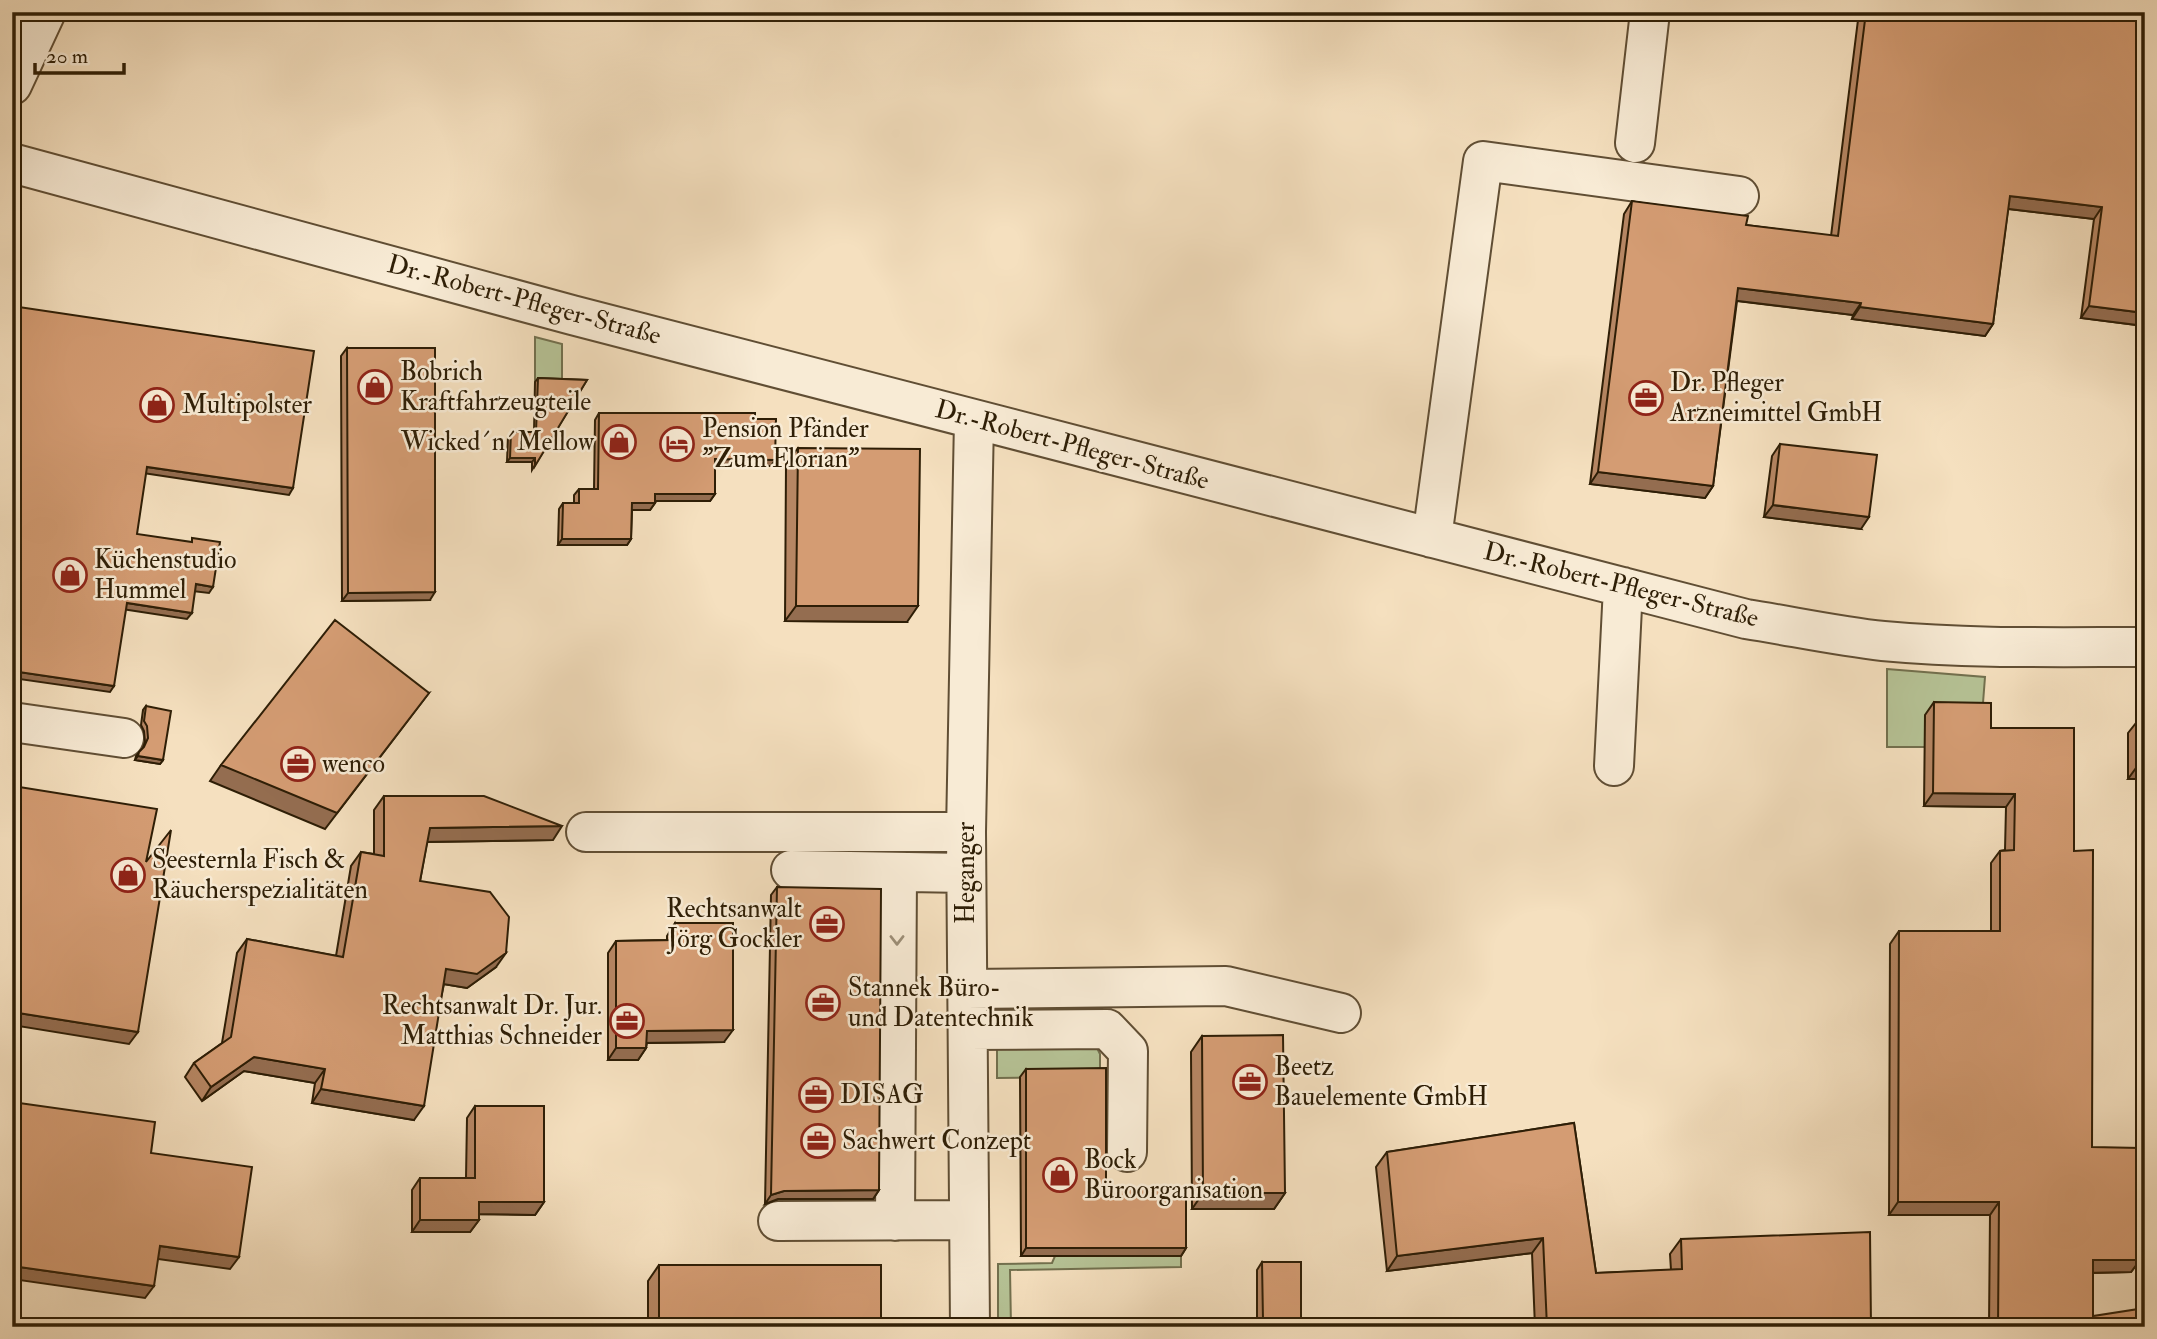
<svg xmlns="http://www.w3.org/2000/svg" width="2157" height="1339" font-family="'IM FELL Double Pica',serif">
  <rect width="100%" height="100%" fill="#f5e0bf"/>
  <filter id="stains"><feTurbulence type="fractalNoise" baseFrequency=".00286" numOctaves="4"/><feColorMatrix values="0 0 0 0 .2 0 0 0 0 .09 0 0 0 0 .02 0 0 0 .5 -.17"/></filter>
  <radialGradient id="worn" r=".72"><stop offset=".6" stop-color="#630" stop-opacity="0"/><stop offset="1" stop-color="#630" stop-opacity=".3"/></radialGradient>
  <!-- green -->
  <path fill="#b6c396" stroke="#72704e" stroke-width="2" d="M535 337 562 344V383L535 382Z
    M1887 669 1985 677 1982 716 1925 747H1887Z
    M997 1042 1097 1048 1100 1054V1077L997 1078Z
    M1055 1256H1181V1267L1010 1270 1011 1327H998V1264L1052 1263Z"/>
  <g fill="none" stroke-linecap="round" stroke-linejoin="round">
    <!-- minor casing -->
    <g stroke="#604e34" stroke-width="42">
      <path id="minor" d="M12 85 46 12
        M1635 143 1650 12
        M12 163 572 315 1746 619C1791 626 1837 636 1883 641 1970 649 2057 647 2145 647
        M1432 538 1483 161 1739 196
        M12 722 124 738
        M1614 766 1623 587
        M586 832H966
        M791 870 966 873
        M967 989 1226 986 1341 1013
        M968 1030 1107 1029 1128 1051 1127 1152
        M778 1221 969 1220
        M895 1221 897 872
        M970 1327 966 832 974 420"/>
    </g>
    <!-- minor -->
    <use href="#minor" stroke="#f8ebd5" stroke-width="38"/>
  </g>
  <!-- wall -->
  <path fill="#b68663" stroke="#2e1e06" stroke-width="2" d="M1859 12H2133L2145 14V326L2081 318 2094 219 2008 209 1993 324 1985 336 1852 319 1853 315 1737 301 1713 486 1705 498 1590 484 1624 214 1632 201 1746 225 1831 236Z
    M347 348 430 600 342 601 341 356Z
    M538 378 587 380 532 470V462H507L508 436 511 432H534L535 382Z
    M599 413 755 419 775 460 771 466H715V494L710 501H655V503L650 510H632L631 539 627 545H558L559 509 563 503H574V495L579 489H594L595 420Z
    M1780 444 1861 529 1764 517 1772 456Z
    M798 448 907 622 785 621 786 464Z
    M1934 702 1991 728 2074 851 2092 1147 2140 1260 2131 1272 2093 1273V1316L2145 1327H1989L1990 1215H1889L1890 944 1899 931H1991V863L2000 851 2005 850 2006 807 1924 806 1925 715Z
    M146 706 163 760 160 764 135 760 136 756 143 748 145 742 144 731 141 725 143 710Z
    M2136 723H2145V779H2128V733Z
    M384 796 553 840 427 842 420 881 496 967 467 988 444 984 414 1120 312 1103 315 1083 244 1071 202 1101 185 1077 194 1063 222 1043 237 953 247 939 336 956 351 866 361 852 374 854V810Z
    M777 887 879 1190 873 1199H778L765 1204 771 895Z
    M675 923 724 1042 647 1043 646 1048 638 1060H608V953L616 941 667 940V936Z
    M1202 1036 1285 1193 1274 1209H1192L1191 1052Z
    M1026 1069 1106 1188 1186 1248 1181 1256H1021L1020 1077Z
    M475 1106 544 1202 535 1215 479 1214V1220L470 1232H412V1190L420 1178H466L467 1118Z
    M1574 1123 1596 1273 1671 1270 1670 1254 1681 1239 1871 1327H1535L1532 1253 1387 1271 1376 1167 1387 1152Z
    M1262 1262 1296 1327H1257V1270Z
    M659 1265 881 1327H648V1281Z"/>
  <!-- shaded-wall -->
  <path fill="#946d50" stroke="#2e1e06" stroke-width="2" d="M2010 196 2102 207 2094 219 2001 208Z
    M1738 288 1861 303 1853 315 1730 300Z
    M2089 306 2145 313V326L2081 318Z
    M1860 307 1993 324 1985 336 1852 319Z
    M510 458H535L532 462H507Z
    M715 459 775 460 771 466H711Z
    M147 467 293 488 289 495 143 473Z
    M1598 472 1713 486 1705 498 1590 484Z
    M655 494H715L710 501H650Z
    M632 503H655L650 510H627Z
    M1773 505 1869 517 1861 529 1764 517Z
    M562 539H631L627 545H558Z
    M196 584 213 587 209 593 192 591Z
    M435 592 430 600 342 601 348 593Z
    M127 603 192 613 187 619 122 609Z
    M796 606H918L907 622 785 621Z
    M12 671 114 686 110 692 12 678Z
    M429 693 325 829 210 781 221 765Z
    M138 756 163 760 160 764 135 760Z
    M2136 768H2145V779H2128Z
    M1933 793 2015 794 2006 807 1924 806Z
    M562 826 553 840 420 842 430 828Z
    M506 953 496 967 467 988 437 983 446 969Z
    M12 1012 138 1032 129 1044 12 1025Z
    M733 1030 724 1042 638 1043 647 1031Z
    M616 1048H646L638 1060H608Z
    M254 1057 325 1069 315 1083 244 1071 202 1101 211 1087Z
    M321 1089 424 1106 414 1120 312 1103Z
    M879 1190 873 1199H778L765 1204 771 1195 784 1191Z
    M1203 1193H1285L1274 1209H1192Z
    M479 1202H544L535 1215 470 1214Z
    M1898 1202H1999L1990 1215H1889Z
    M420 1220H479L470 1232H412Z
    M1543 1238 1532 1253 1387 1271 1397 1256Z
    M160 1246 239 1257 230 1269 151 1258Z
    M1026 1248H1186L1181 1256H1021Z
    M2093 1260H2140L2131 1272 2084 1273Z
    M12 1266 154 1286 145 1298 12 1279Z
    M1301 1319 1296 1327H1258L1263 1320Z"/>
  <!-- building -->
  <path fill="#d49c73" stroke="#2e1e06" stroke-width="2" d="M1866 12H2133L2145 14V313L2089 306 2102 207 2010 196 1993 324 1860 307 1861 303 1738 288 1713 486 1598 472 1632 201 1748 216 1746 225 1838 236Z
    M12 306 314 351 293 488 147 467 137 534 192 542V538L220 542 213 587 196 584 192 613 127 603 114 686 12 671Z
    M347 348H435V592L348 593Z
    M538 378 587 380 535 466V458H510L511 432H536Z
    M599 413H755V419H776L775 460 715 459V494H655V503H632L631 539H562L563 503H579V489H598Z
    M1780 444 1877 455 1869 517 1773 505Z
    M798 448 920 449 918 606H796Z
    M335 620 429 693 337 813 221 765Z
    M1934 702 1991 703V728H2074V851L2093 850 2092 1147 2140 1148V1260H2093V1316L2145 1308V1327H1998L1999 1202H1898L1899 931H2000V851L2014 850 2015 794 1933 793Z
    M146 706 171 711 163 760 138 756 139 752 144 747 148 738 147 726 144 721Z
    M2136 723H2145V768H2136Z
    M13 786 157 809 146 862 171 830 138 1032 12 1012Z
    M384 796H484L562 826 430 828 420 881 490 892 509 917 506 953 477 974 446 969 424 1106 321 1089 325 1069 254 1057 211 1087 194 1063 231 1037 247 939 343 957 361 852 384 856Z
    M777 887 881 889 879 1190 784 1191 771 1195Z
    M675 923H733V1030L647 1031 646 1048H616V941L675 940Z
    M1283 1035 1285 1193H1203L1202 1036Z
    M1106 1068V1188H1186V1248H1026V1069Z
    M12 1102 155 1122 151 1153 252 1167 239 1257 160 1246 154 1286 12 1266Z
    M475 1106H544V1202H479V1220H420V1178H475Z
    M1574 1123 1596 1273 1682 1269 1681 1239 1870 1232 1871 1327H1547L1543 1238 1397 1256 1387 1152Z
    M1262 1262H1301V1319L1263 1320Z
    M659 1265H881V1327H659Z"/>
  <!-- one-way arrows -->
  <defs><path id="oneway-chevron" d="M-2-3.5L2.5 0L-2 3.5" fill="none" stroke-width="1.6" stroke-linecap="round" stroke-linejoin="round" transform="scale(1.75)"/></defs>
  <use stroke="#9d8f78" href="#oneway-chevron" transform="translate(897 940) rotate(90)"/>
  <!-- icons -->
  <defs>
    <g id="shop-ring" transform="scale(1.75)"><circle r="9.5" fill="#f8ebd5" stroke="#8f2418" stroke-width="1.5"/><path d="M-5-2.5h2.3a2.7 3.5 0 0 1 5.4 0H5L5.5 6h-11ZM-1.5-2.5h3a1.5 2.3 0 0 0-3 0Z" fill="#8f2418"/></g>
    <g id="office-ring" transform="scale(1.75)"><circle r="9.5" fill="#f8ebd5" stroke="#8f2418" stroke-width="1.5"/><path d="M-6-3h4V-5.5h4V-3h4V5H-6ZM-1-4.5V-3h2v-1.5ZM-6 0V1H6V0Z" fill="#8f2418"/></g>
    <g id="hotel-ring" transform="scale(1.75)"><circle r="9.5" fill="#f8ebd5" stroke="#8f2418" stroke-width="1.5"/><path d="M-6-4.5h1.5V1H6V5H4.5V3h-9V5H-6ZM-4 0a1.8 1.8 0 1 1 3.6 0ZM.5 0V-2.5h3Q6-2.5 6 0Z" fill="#8f2418"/></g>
  </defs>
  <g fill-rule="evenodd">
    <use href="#shop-ring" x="375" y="387"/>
    <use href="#office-ring" x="1646" y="398"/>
    <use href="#shop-ring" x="157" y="405"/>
    <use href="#shop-ring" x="619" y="442"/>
    <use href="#hotel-ring" x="677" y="444"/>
    <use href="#shop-ring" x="70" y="575"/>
    <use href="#office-ring" x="298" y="764"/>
    <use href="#shop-ring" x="128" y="875"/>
    <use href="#office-ring" x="827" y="924"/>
    <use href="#office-ring" x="823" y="1003"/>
    <use href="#office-ring" x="627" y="1021"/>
    <use href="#office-ring" x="1250" y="1082"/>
    <use href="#office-ring" x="816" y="1095"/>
    <use href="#office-ring" x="818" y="1141"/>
    <use href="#shop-ring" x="1060" y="1175"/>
  </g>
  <g text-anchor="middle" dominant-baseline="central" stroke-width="5" stroke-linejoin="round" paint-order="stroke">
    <!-- street labels -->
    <g font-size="26" fill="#2e1e06" stroke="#f8ebd5">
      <text transform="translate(524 300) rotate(15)">Dr.-Robert-Pfleger-Straße</text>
      <text transform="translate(1072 445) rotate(15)">Dr.-Robert-Pfleger-Straße</text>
      <text transform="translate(1621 585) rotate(14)">Dr.-Robert-Pfleger-Straße</text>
      <text transform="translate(966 873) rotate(-90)">Heganger</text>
    </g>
    <!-- poi labels -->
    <g font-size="26" fill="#2e1e06" stroke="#f8ebd5" text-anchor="start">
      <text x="400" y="372">Bobrich<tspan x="400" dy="30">Kraftfahrzeugteile</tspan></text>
      <text x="1670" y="383">Dr. Pfleger<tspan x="1670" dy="30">Arzneimittel GmbH</tspan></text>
      <text x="182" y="405">Multipolster</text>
      <text x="702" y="429">Pension Pfänder<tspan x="702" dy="30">"Zum Florian"</tspan></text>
      <text x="594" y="442" text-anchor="end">Wicked´n´Mellow</text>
      <text x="94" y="560">Küchenstudio<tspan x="94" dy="30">Hummel</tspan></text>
      <text x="322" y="764">wenco</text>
      <text x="152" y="860">Seesternla Fisch &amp;<tspan x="152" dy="30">Räucherspezialitäten</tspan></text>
      <text x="802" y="909" text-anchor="end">Rechtsanwalt<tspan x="802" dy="30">Jörg Gockler</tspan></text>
      <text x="848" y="988">Stannek Büro-<tspan x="848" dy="30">und Datentechnik</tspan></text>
      <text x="602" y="1006" text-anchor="end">Rechtsanwalt Dr. Jur.<tspan x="602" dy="30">Matthias Schneider</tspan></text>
      <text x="1274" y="1067">Beetz<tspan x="1274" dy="30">Bauelemente GmbH</tspan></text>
      <text x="840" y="1095">DISAG</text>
      <text x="842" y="1141">Sachwert Conzept</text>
      <text x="1084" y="1160">Bock<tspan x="1084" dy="30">Büroorganisation</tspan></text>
    </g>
  </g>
  <!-- margin -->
  <rect width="2157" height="1339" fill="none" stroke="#f5e0bf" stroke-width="42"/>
  <rect x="14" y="14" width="2129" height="1311" fill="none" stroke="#2e1e06" stroke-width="3.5"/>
  <rect x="21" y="21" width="2115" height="1297" fill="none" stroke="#2e1e06" stroke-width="2"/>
  <!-- scale -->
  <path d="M35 63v10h89v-10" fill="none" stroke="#2e1e06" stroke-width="3.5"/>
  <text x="46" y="63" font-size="21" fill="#2e1e06" stroke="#f8ebd5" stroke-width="5" paint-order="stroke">20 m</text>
  <rect width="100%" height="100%" filter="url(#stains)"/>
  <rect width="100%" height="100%" fill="url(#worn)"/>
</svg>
